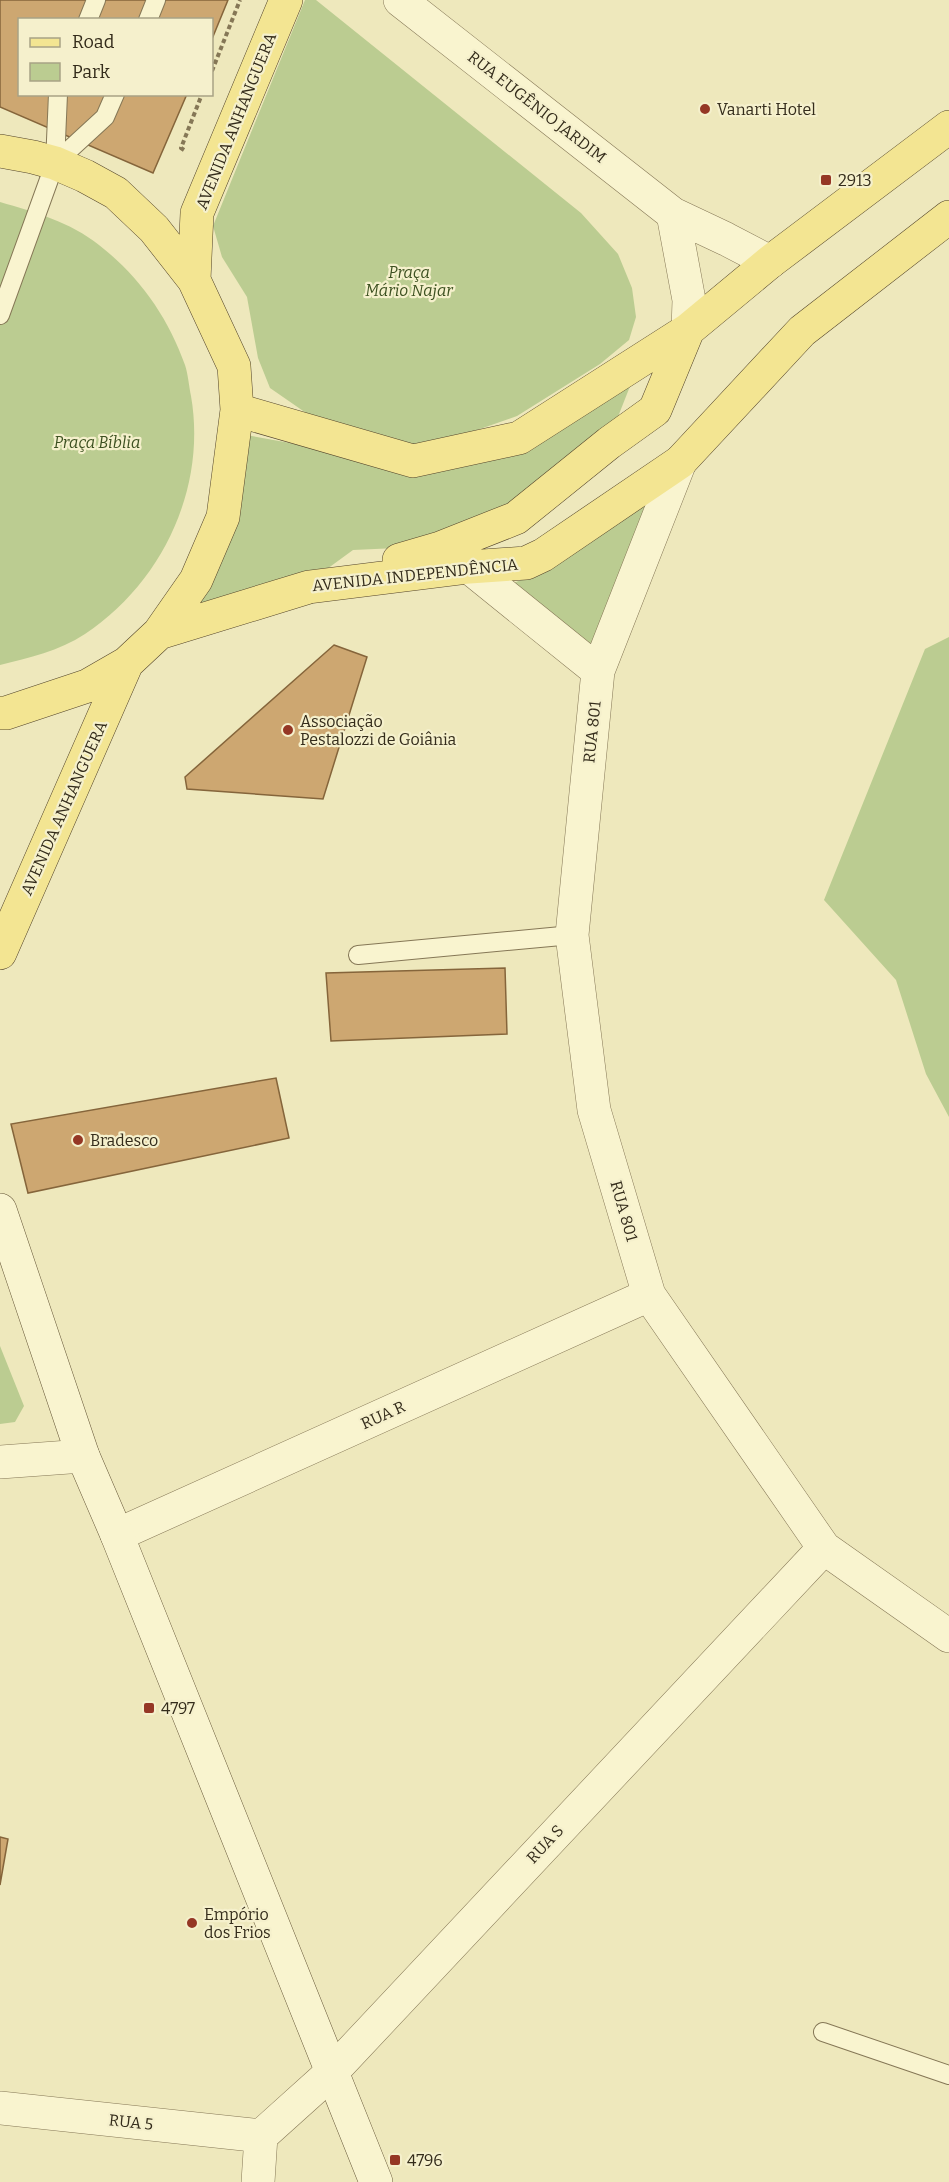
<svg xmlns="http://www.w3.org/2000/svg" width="949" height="2182" font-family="Bitter,serif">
  <rect width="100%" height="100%" fill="#eee8bc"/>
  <!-- green -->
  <path fill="#bbcc91" d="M305 0H316L581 213 618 254 632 288 636 317 629 340 600 364 517 416 480 429 415 448 309 415 270 388 258 358 247 297 222 257 213 226Z
    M0 202C35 212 70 222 99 245 139 276 168 317 185 365 188 374 189 386 191 396 207 488 162 583 85 634 59 651 29 658 0 665Z
    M638 366 610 437 513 516 441 546 353 550 305 585 163 630 246 435 412 465 523 442Z
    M662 482 592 650 507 586 539 572Z
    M949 637V1117L926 1074 896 980 824 900 925 649Z
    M0 1346 24 1406 15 1422 0 1424Z"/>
  <!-- building -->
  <path fill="#cda771" stroke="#85653b" stroke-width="1.5" d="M0 0H228L212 39V20H20V94H187L153 173 0 107Z
    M334 645 367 657 323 799 187 789 185 777Z
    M505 968 507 1034 331 1041 326 973Z
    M276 1078 289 1138 28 1193 11 1124Z
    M0 1837 8 1839 0 1885Z"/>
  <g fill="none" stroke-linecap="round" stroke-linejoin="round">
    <!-- lane casing -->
    <g stroke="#857756" stroke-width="20">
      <path id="lane" d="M88 20 96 0
        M148 20 156 0
        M55 163 105 117 115 94
        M0 315 55 163 58 94
        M358 955 572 935
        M823 2032 949 2075"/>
    </g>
    <!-- street casing -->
    <g stroke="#857756" stroke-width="34">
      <path id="street" d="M400 0 673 214 726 239 770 262
        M673 214 689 300 688 330
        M680 462 598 671 572 935 594 1110 649 1295 824 1548 949 1636
        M469 567 598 671
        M0 1462 83 1456
        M117 1535 649 1295
        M0 2108 261 2136
        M261 2136 331 2073 824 1548
        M258 2182 261 2136"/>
    </g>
    <!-- secondary casing -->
    <g stroke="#675839" stroke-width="34">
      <path id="secondary" d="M0 1210 83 1456 117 1535 376 2182"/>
    </g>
    <!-- primary casing -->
    <g stroke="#53442b" stroke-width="34">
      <path id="primary" d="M0 151 33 157 55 163 85 176 116 193 154 229 194 280 234 366 237 410 223 517 196 580 159 633 127 663 87 686 6 713H0
        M194 280 197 213 286 0
        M237 410 413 461 519 438 688 330 770 262 949 127
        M399 560 440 548 516 518 609 443 655 410 688 330
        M159 633 309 587 469 567 526 563 543 555 680 462 802 331 949 217
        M0 953 127 663"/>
    </g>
    <!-- path -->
    <path stroke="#857756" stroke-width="4" stroke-dasharray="4.5 3" stroke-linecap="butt" d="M212 71 240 0
      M184 150 181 148 202 94"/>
    <!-- lane -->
    <use href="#lane" stroke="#f9f4cf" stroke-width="18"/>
    <!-- street -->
    <use href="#street" stroke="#f9f4cf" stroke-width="33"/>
    <!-- secondary -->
    <use href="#secondary" stroke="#f9f4cf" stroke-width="33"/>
    <!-- primary -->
    <use href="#primary" stroke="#f3e592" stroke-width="33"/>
  </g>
  <!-- markers -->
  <g fill="#953725" stroke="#f5f0cc" stroke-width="2">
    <circle cx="705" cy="109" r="6"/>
    <rect x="820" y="174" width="12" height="12" rx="3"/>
    <circle cx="288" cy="730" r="6"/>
    <circle cx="78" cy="1140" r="6"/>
    <rect x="143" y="1702" width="12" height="12" rx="3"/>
    <circle cx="192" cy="1923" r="6"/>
    <rect x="389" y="2154" width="12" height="12" rx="3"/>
  </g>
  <g text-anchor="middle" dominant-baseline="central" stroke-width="4.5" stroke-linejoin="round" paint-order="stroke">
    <!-- street labels -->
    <g font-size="16" fill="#342c1b" stroke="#f5f0cc">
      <text transform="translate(537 107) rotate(38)">RUA EUGÊNIO JARDIM</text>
      <text transform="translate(236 121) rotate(-68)">AVENIDA ANHANGUERA</text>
      <text transform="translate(415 575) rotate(-6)">AVENIDA INDEPENDÊNCIA</text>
      <text transform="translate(592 732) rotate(-84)">RUA 801</text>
      <text transform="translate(64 808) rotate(-66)">AVENIDA ANHANGUERA</text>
      <text transform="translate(624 1211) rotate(74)">RUA 801</text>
      <text transform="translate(383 1415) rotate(-24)">RUA R</text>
      <text transform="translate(545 1844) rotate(-47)">RUA S</text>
      <text transform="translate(131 2122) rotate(6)">RUA 5</text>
    </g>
    <!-- poi labels -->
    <g font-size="16" fill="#342c1b" stroke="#f5f0cc" text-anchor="start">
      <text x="717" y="109">Vanarti Hotel</text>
      <text x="838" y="180">2913</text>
      <text x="300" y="721">Associação<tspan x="300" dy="18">Pestalozzi de Goiânia</tspan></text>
      <text x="90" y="1140">Bradesco</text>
      <text x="161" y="1708">4797</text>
      <text x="204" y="1914">Empório<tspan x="204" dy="18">dos Frios</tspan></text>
      <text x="407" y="2160">4796</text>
    </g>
    <!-- park labels -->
    <g font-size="16" font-style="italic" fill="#3d5121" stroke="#f5f0cc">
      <text x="409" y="272">Praça<tspan x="409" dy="18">Mário Najar</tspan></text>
      <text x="97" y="442">Praça Bíblia</text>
    </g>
  </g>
  <!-- legend -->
  <rect x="18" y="18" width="195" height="78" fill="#f5f0cc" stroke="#a8a285" stroke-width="1.5"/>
  <rect x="30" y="38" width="30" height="9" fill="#f3e592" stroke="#a8a285" stroke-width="1.5"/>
  <text x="72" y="48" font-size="18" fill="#342c1b">Road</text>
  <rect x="30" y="63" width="30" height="18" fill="#bbcc91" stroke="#a8a285" stroke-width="1.5"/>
  <text x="72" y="78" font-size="18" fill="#342c1b">Park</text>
</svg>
